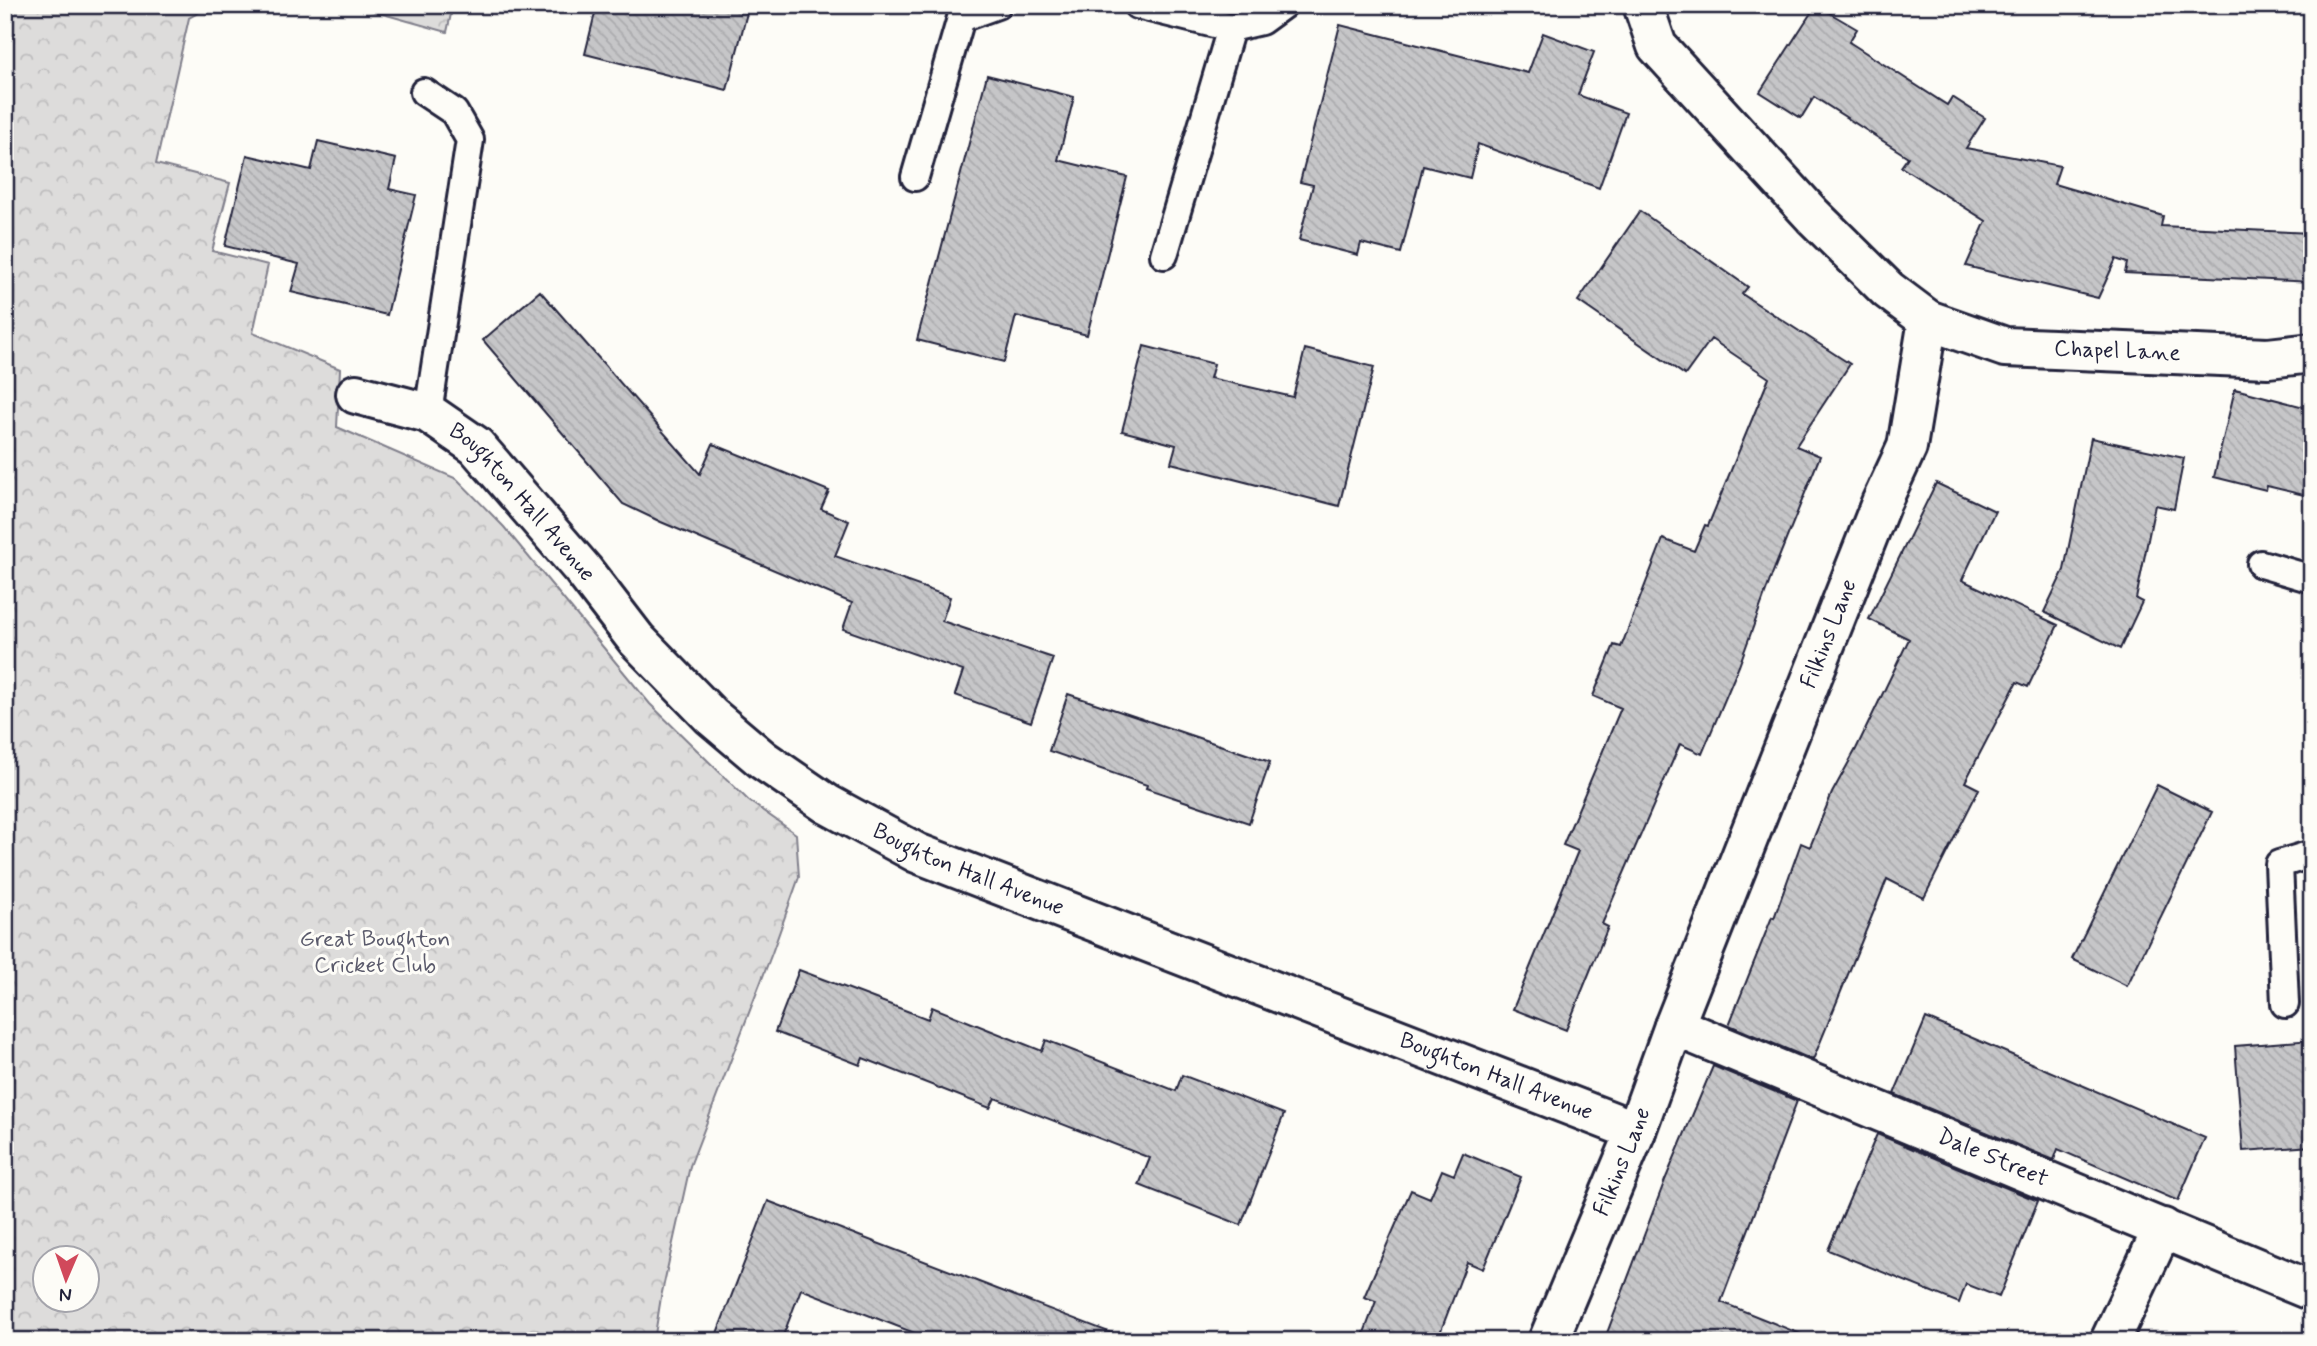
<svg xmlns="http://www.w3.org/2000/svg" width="2317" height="1346" font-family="Mynerve,sans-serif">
  <defs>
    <pattern id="park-crowns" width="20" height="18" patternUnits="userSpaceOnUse" patternTransform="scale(1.75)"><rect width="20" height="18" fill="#dddcdb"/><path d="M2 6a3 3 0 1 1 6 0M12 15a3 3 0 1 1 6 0" fill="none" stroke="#bdbcbd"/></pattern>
    <pattern id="building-back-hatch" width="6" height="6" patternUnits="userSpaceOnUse" patternTransform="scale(1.75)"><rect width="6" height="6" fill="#c6c6c8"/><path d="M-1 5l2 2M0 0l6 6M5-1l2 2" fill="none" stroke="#aaaaad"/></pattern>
  </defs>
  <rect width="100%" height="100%" fill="#fdfcf7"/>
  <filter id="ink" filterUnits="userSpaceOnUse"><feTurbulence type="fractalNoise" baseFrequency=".0143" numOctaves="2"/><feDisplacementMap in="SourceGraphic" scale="14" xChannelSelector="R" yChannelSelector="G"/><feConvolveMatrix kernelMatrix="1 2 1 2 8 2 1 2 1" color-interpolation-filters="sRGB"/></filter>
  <g filter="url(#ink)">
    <!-- park -->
    <path fill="url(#park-crowns)" stroke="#807f8b" stroke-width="2" fill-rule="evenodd" d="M5 5H212L189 18 156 164 230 183 212 251 268 265 253 333 340 369 337 427 457 479 504 527 650 704 749 801 796 834 799 877 772 953 690 1166 661 1297 654 1341H5ZM46 1258H88V1300H46Z
      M351 5H453L447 32Z"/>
    <!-- building -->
    <path fill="url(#building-back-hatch)" stroke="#22223b" stroke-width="2" d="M597 5H749L727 90 585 54Z
      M1816 5 1857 29 1849 42 1947 105 1952 97 1985 118 1966 148 2060 166 2054 184 2163 216 2161 226 2312 233V282L2125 273 2127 263 2116 259 2098 298 1966 266 1986 221 1901 167 1908 157 1814 97 1801 118 1760 92Z
      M1340 25 1528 73 1543 33 1594 52 1578 95 1626 113 1599 188 1478 144 1470 178 1423 166 1401 253 1361 243 1358 255 1299 240 1313 185 1300 182Z
      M987 75 1074 97 1058 160 1127 177 1087 335 1016 316 1004 362 917 340Z
      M318 141 396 159 389 189 416 195 387 315 291 292 299 264 225 246 247 155 311 170Z
      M1640 211 1748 287 1742 294 1850 364 1796 446 1820 456 1773 572 1739 666 1702 754 1680 744 1602 924 1608 927 1566 1030 1513 1009 1578 851 1563 845 1621 708 1593 696 1614 645 1621 647 1663 539 1694 551 1705 525 1708 526 1769 378 1711 339 1685 375 1578 301Z
      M540 291 700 474 713 444 829 491 821 509 849 521 835 556 950 597 942 621 1053 658 1031 722 955 695 963 671 843 629 852 603 661 522 623 504 483 340Z
      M1144 346 1214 364 1210 378 1293 397 1305 349 1374 367 1339 506 1171 463 1176 445 1122 431Z
      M2235 389 2312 409V497L2267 486 2266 490 2214 477Z
      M2091 438 2184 458 2174 509 2155 505 2136 599 2142 602 2120 649 2044 612 2064 570Z
      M1936 483 1995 511 1962 580 2058 625 2028 687 2017 682 1965 782 1979 789 1924 898 1887 879 1813 1060 1729 1025 1772 917 1774 918 1801 843 1810 847 1832 793 1856 749 1909 639 1869 619Z
      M1068 694 1270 762 1249 823 1146 788 1147 785 1049 751Z
      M2157 785 2212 812 2127 986 2072 959Z
      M799 970 928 1019 932 1007 1042 1051 1046 1040 1176 1091 1182 1075 1284 1114 1241 1225 1139 1185 1150 1158 995 1098 990 1108 863 1058 860 1065 775 1032Z
      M1926 1018 2205 1138 2178 1201 2058 1149 2054 1160 1894 1094Z
      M2312 1040V1146L2243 1151 2235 1046Z
      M1713 1066 1797 1101 1721 1302 1813 1339V1341H1604L1665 1180Z
      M1877 1134 2038 1201 1999 1297 1966 1284 1959 1303 1828 1250Z
      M1463 1153 1521 1177 1483 1269 1467 1262 1437 1341H1361L1376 1301 1364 1297 1411 1190 1430 1198 1442 1170 1454 1175Z
      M768 1201 1122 1337 1121 1341H935L801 1289 781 1341H714Z"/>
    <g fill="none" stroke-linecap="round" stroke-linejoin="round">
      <!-- lane casing -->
      <g stroke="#22223b" stroke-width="32">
        <path id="lane" d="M1137 5 1231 28 1261 21 1283 5
          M424 92 454 112 470 140 428 413
          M915 177 961 18 997 5
          M1164 255 1231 28
          M2261 564 2312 579
          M2285 1004 2279 864 2312 854"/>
      </g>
      <!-- street casing -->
      <g stroke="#22223b" stroke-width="44">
        <g id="street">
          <path id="s1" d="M1928 320 2005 347 2268 358 2312 353"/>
          <path id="s2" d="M356 394 428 413 476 446 583 570 636 639 711 716 763 760 827 804 917 853 1636 1131"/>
          <path id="s3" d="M1674 1026 2312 1291"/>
          <path id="s4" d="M1548 1341 1636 1131 1674 1026 1881 503 1907 447 1928 320 1888 290 1813 216 1657 46 1643 5"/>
          <path d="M2110 1341 2163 1228"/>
        </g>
      </g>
      <!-- lane -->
      <use href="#lane" stroke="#fdfcf7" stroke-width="26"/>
      <!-- street -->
      <use href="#street" stroke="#fdfcf7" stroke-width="38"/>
    </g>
  </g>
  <g text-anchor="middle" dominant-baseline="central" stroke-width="6" stroke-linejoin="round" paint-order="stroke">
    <!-- street labels -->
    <g font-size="23" fill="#22223b" stroke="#fdfcf7">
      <text stroke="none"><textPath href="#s1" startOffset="194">Chapel Lane</textPath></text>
      <text stroke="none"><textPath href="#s2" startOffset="205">Boughton Hall Avenue</textPath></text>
      <text stroke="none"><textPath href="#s4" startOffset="761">Filkins Lane</textPath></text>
      <text stroke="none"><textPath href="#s2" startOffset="793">Boughton Hall Avenue</textPath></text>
      <text stroke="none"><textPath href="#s2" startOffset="1360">Boughton Hall Avenue</textPath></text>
      <text stroke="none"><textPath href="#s3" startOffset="345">Dale Street</textPath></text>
      <text stroke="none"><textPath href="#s4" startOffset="194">Filkins Lane</textPath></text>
    </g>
    <!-- park labels -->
    <g font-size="23" fill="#5a5a6b" stroke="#fdfcf7">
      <text x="375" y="940">Great Boughton<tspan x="375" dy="26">Cricket Club</tspan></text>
    </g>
  </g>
  <!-- margin -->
  <rect width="2317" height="1346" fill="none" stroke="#fdfcf7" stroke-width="28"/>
  <rect x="14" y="14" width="2289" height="1318" fill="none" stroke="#22223b" stroke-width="2.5" filter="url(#ink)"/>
  <!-- north arrow -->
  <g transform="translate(66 1279) rotate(182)"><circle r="33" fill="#fdfcf7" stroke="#a5a5ac" stroke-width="2"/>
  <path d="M0-5L12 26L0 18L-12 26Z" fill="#d1495b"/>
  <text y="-10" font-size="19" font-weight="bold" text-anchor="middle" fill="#22223b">N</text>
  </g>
</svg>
